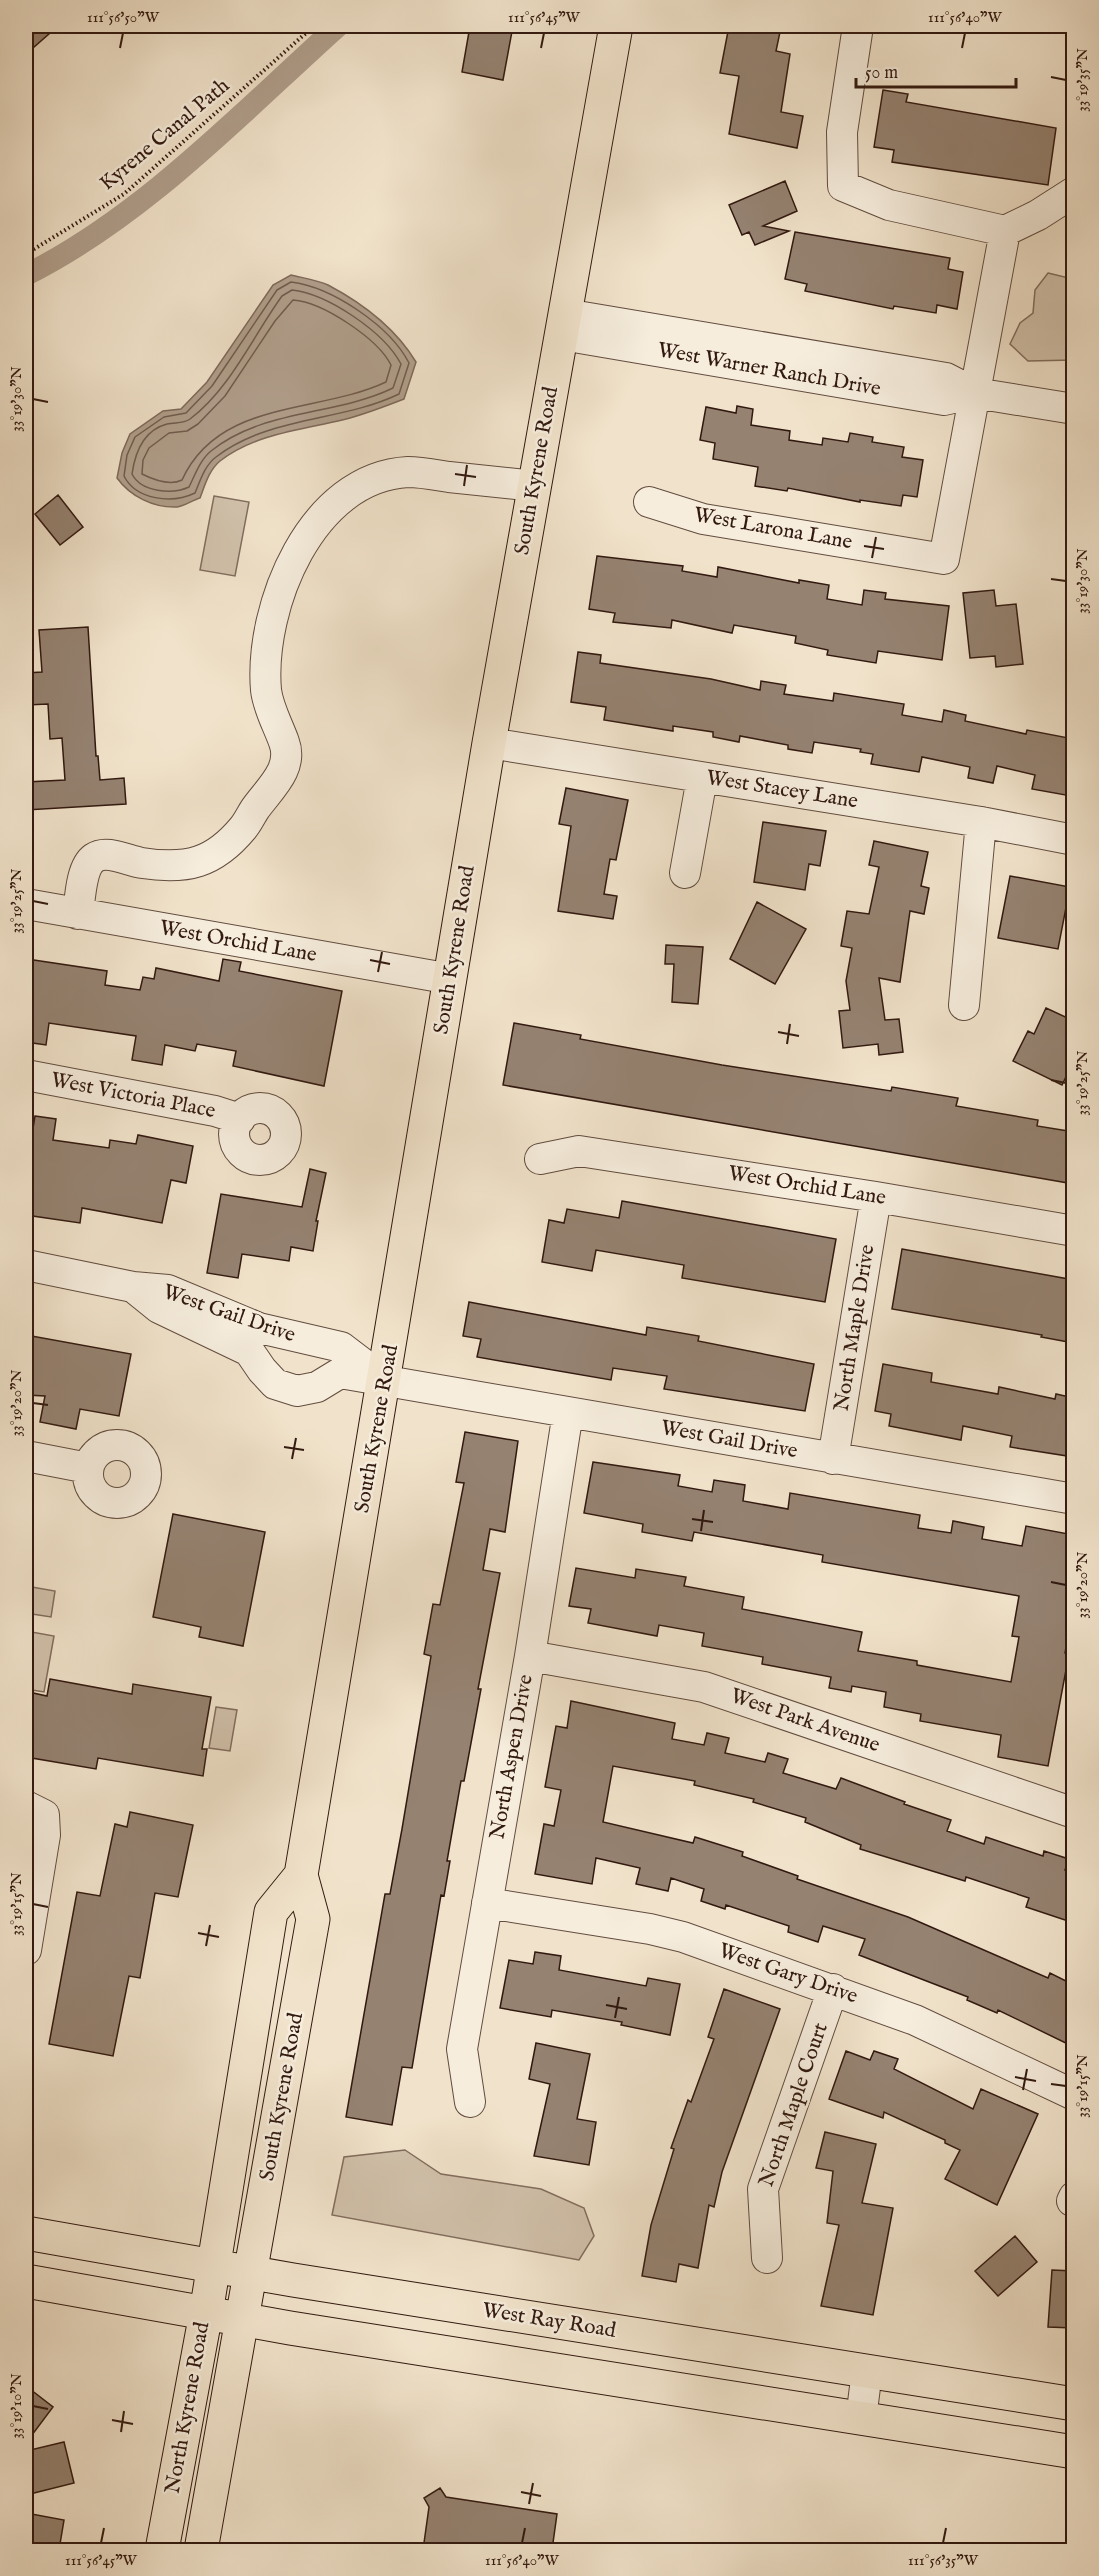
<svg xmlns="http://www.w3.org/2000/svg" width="1099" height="2576" font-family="'IM FELL English',serif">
  <rect width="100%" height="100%" fill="#f1e3cb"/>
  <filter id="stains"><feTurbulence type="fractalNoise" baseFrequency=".00333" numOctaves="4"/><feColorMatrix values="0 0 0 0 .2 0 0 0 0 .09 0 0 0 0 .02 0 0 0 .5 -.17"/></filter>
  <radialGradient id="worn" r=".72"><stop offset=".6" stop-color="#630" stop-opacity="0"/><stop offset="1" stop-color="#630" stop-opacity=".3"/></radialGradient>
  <!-- green -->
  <path fill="#d1c1ab" stroke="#826d5e" stroke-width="1.5" d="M1048 273 1073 279V360L1028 361 1010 344 1020 323 1033 313 1035 290Z
    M214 496 249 502 235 576 200 570Z
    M26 1586 55 1591 51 1617 26 1613Z
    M26 1631 54 1636 44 1692 26 1689Z
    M216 1707 237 1710 230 1751 209 1748Z
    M405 2150 441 2174 541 2189 584 2208 594 2236 579 2260 332 2215 344 2157Z"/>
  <!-- water -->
  <path fill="#b09e8b" stroke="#7e695a" stroke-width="1.5" d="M291 275C303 278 317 280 328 285 362 303 396 329 416 362L404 399C383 407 361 416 338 421 297 430 254 435 220 461 209 470 205 485 200 498 193 500 184 506 177 507 153 508 130 496 117 478L122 453 130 434 163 411 181 409 207 382 273 285Z"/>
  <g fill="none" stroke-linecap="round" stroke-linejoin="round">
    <!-- shore -->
    <path stroke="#715c4e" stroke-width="1.5" d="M291 282C332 287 390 326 409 363L399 394C341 422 269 416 216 457 205 465 200 481 195 493 172 504 136 500 124 476L127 455 135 437 164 417 186 413 212 386 277 290Z
      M292 290C328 294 384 332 401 364L393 388C335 416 263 409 211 451 200 460 195 475 189 487 172 495 141 492 132 474 135 453 144 430 167 424 175 422 183 424 190 419 230 389 253 336 282 296Z
      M293 300C323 302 378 339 391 365L386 382C318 414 219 399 182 480 170 486 154 480 142 474L143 460 149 448 169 433 187 431 198 424 225 396 275 321Z"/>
    <!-- canal -->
    <path stroke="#b09e8b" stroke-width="22" d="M26 275C145 215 240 114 338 26"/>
  </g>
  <!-- building -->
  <path fill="#958271" stroke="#321910" stroke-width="1.5" d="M26 26H58L26 54Z
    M470 26H513L503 80 462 72Z
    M729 26 780 32 776 51 790 54 781 112 803 116 797 148 729 134 739 76 720 73Z
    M883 90 908 94 906 102 1056 128 1048 185 892 162 894 150 874 147Z
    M785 181 797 211 763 226 789 231 755 245 749 232 742 235 729 205Z
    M795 232 950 258 948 269 963 272 957 309 937 305 936 313 894 306 893 309 805 291 807 284 785 279Z
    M737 406 753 409 751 425 790 431 789 440 822 445 823 438 848 442 850 433 873 437 872 442 904 447 902 457 923 460 917 497 903 495 901 506 860 500V502L788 488 787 491 755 486 758 467 713 459 715 443 700 440 706 407 736 413Z
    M58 495 83 527 60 545 35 514Z
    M597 556 683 566 682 571 717 577 718 567 799 583V580L829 585 827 599 862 605 864 590 886 593 885 599 949 606 942 660 878 651 876 663 827 655 828 650 795 643 796 636 734 625 732 633 672 620 671 628 613 622 615 613 589 609Z
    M994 590 996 606 1016 604 1023 664 996 667 995 656 970 658 963 593Z
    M88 627 96 756H98L100 780 124 778 126 804 26 810V782L65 780 62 738 50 739 48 704 26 705V673L42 672 39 630Z
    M578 652 601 655 600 663 711 679 760 690 761 681 786 685 784 694 833 701 834 693 904 704 902 715 942 722 944 710 966 715 965 721 1026 734 1027 730 1074 739V782L1071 796 1032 789 1035 775 997 766 993 783 968 778 970 767 922 757 919 772 871 764 873 754 860 752 861 749 814 742 812 753 788 749V745L740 736 739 742 713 737V732L673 726V731L604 720 606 707 571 702Z
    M566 788 628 800 616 860 610 859 604 894 617 896 613 919 558 911 571 826 559 824Z
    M763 822 826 831 820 866 809 864 805 890 754 882Z
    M874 841 928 852 921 886 929 888 924 914 910 911 900 982 879 978 885 1020 899 1019 903 1052 879 1055 878 1044 843 1048 839 1011 850 1010 846 981 852 948 841 946 847 911 869 914 879 867 869 865Z
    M1010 876 1070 887 1058 949 998 938Z
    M757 902 806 929 775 984 730 959Z
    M666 945 703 947 698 1004 672 1002 674 964H665Z
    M27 959 107 971 105 985 140 990 143 977 154 979 156 968 219 981 223 959 241 962 239 971 342 991 324 1086 233 1066 236 1051 197 1044 195 1051 165 1045 162 1065 132 1060 136 1036 49 1023 46 1045 26 1042Z
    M1046 1008 1074 1021V1060L1062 1085 1013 1061 1028 1031 1034 1034Z
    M514 1023 581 1035 580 1039 722 1065 891 1091 892 1087 958 1098 956 1106 1038 1120 1037 1126 1074 1132V1184L503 1085Z
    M35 1116 56 1119 53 1140 109 1148 110 1140 136 1144 138 1135 193 1146 186 1183 171 1180 162 1223 82 1208 80 1223 26 1215V1134L32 1135Z
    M310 1169 326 1173 316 1221H318L313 1251 291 1247 289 1261 242 1254 238 1278 207 1273 221 1194 302 1207Z
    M622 1201 836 1239 825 1302 682 1278 684 1265 596 1250 592 1271 542 1262 549 1220 564 1223 567 1209 619 1218Z
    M902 1249 1074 1280V1343L1041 1337 1042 1335 892 1309Z
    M469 1302 646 1335 647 1327 699 1336 698 1341 814 1364 805 1411 664 1389 667 1376 613 1368 611 1380 477 1357 481 1339 463 1336Z
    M26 1335 131 1354 119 1416 80 1409 76 1429 40 1422 45 1396 26 1395Z
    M883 1364 932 1373 931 1382 998 1394 999 1387 1055 1399 1056 1394 1074 1398V1457L1010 1447 1012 1436 963 1426 961 1440 889 1426 891 1414 875 1411Z
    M465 1432 518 1441 505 1532 490 1529 483 1570 500 1573 478 1689H481L464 1781H461L447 1861H450L444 1896 441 1895 412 2068 402 2067 392 2125 346 2117 385 1894H390L402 1829 431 1656 424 1654 433 1604 440 1605 464 1483 456 1482Z
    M593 1462 680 1475 678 1486 712 1492 714 1480 745 1485 743 1501 788 1509 790 1493 920 1515 918 1528 951 1533 953 1521 984 1527 982 1539 1022 1546 1026 1526 1074 1535V1607L1065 1653 1069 1654 1048 1766 998 1757 1001 1735 920 1721 921 1714 884 1707 886 1692 852 1686 851 1692 829 1688 831 1677 762 1664 763 1657 702 1646 704 1633 659 1625 657 1636 588 1623 591 1609 569 1606 576 1568 635 1578 636 1569 686 1577 684 1586 744 1597 742 1609 862 1632 858 1651 917 1661V1665L1011 1682 1019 1637 1012 1636 1019 1596 822 1562 823 1555 694 1532 692 1541 642 1532 643 1524 584 1513Z
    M173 1514 265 1532 243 1646 199 1637 201 1627 153 1617Z
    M50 1679 132 1694 133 1684 211 1697 202 1749H207L203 1776 98 1758 96 1769 26 1757V1737L33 1693 47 1696Z
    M571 1701 675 1723 672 1739 704 1745 707 1733 729 1738 725 1753 765 1762 768 1753 788 1759 783 1773 836 1789 841 1778 905 1802 904 1804 951 1820 947 1831 984 1844 986 1837 1043 1856 1044 1851 1069 1859 1065 1870 1074 1873V1923L1026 1907 1029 1898 966 1877 965 1881 860 1849 861 1845 805 1822 806 1818 753 1802 754 1799 694 1785 695 1781 613 1766 603 1822 693 1843 695 1837 743 1852 742 1856 798 1876 797 1879 908 1917 1048 1978 1050 1973 1074 1985V2047L998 2010 997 2013 967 2000 968 1997 859 1955 865 1939 823 1926 818 1942 788 1932 789 1926 726 1905 725 1909 701 1901 704 1889 671 1878 668 1891 636 1884 640 1868 596 1858 592 1884 535 1874 544 1824 554 1826 561 1790 545 1787 556 1726 567 1728Z
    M130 1812 193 1825 178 1897 155 1893 140 1978 129 1976 113 2056 49 2044 77 1892 100 1896 115 1824 127 1827Z
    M535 1952 561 1956 559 1970 646 1986 648 1978 680 1984 670 2035 621 2025 622 2022 552 2010 551 2017 500 2008 509 1960 533 1964Z
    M724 1989 780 2009 722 2172 714 2207 709 2205 698 2268 679 2264 676 2282 642 2276 651 2225 674 2149 671 2148 688 2100 691 2102 714 2039 708 2037Z
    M536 2043 590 2054 577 2119 596 2122 589 2165 534 2156 550 2084 529 2079Z
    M846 2051 870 2060 874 2051 898 2059 894 2069 973 2109 981 2089 1038 2114 997 2205 945 2179 960 2150 945 2143V2140L884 2112 883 2118 829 2099Z
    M825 2132 876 2144 862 2203 893 2208 873 2315 821 2306 839 2225 827 2223 833 2171 816 2168Z
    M1015 2236 1037 2262 998 2296 975 2271Z
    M1052 2270 1074 2271V2328L1048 2327Z
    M26 2386 53 2407 26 2443Z
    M64 2442 74 2483 26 2495V2451Z
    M440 2488 446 2497 557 2514 552 2550H423L429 2507 424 2498Z
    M26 2513 64 2520 59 2550H26Z"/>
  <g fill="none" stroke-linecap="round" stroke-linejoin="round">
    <!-- minor casing -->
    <g stroke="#624c3f" stroke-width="32">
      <path id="minor" d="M1005 231 1038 215 1074 192
        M565 314 946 378 975 393 1074 409
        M562 335 944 400 975 393
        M649 502 703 519 944 559 1005 231 889 205 843 186 842 132 858 26
        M489 743 981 822 1074 840
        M685 873 702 778
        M26 904 451 979
        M78 914C80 899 81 867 94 858 107 849 128 861 142 863 187 870 214 863 243 828 248 822 251 815 255 809 269 789 294 769 284 742 278 725 268 708 266 690 259 607 311 477 408 472 421 472 436 475 449 477 477 480 506 483 535 486
        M964 1005 981 822
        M26 1075 215 1111 240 1119
        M234 1134a26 26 0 1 1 52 0a26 26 0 1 1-52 0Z
        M540 1159 579 1151 876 1197 1074 1231
        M26 1265 133 1287 168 1290 259 1328 341 1347 383 1379
        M133 1287 159 1308 249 1351 262 1370 275 1384 297 1391 317 1387 340 1373 1074 1499
        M88 1474a29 29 0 1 1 58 0a29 29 0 1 1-58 0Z
        M26 1456 88 1468
        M833 1459 876 1197
        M530 1656 704 1687 1074 1813
        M26 1806 44 1815 45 1835 26 1950
        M487 1903 650 1929 683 1937 915 2020 1074 2095
        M470 2102 462 2049 530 1656 568 1412
        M1072 2201 1074 2197
        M767 2258 763 2189 833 1989
        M861 2419 867 2371"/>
    </g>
    <!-- major casing -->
    <g stroke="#321910" stroke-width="35">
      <path id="major" d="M26 2233 293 2280 1074 2404
        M26 2281 290 2328 1074 2452
        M162 2550 206 2313 271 1912 301 1875
        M201 2550 313 1919 301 1875 489 743 616 26"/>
    </g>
    <!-- path -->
    <path stroke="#321910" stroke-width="4" stroke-dasharray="1.5 3" stroke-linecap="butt" d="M26 254 124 194 314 26"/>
    <!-- minor -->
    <use href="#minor" stroke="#f6eddd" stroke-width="30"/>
    <!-- major -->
    <use href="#major" stroke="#f1e3cb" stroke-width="33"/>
  </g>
  <!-- ticks -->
  <path fill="none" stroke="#321910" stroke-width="2" d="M120 48 123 33M541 48 544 33M962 48 965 33M1051 77 1066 80M33 399 48 402M455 474 476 477M464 486 467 465M864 546 884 549M872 558 876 537M1051 579 1066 581M33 901 48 904M370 960 390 964M378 972 382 952M778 1032 799 1036M787 1044 790 1024M1051 1080 1066 1083M33 1403 48 1405M284 1447 304 1450M292 1459 296 1438M692 1519 713 1522M701 1531 704 1510M1051 1582 1066 1585M33 1904 48 1907M198 1933 219 1937M206 1946 210 1925M606 2005 627 2009M615 2018 619 1997M1015 2077 1036 2081M1051 2084 1066 2086M1023 2090 1027 2069M33 2406 48 2409M112 2420 133 2424M121 2432 124 2411M521 2492 541 2496M529 2504 533 2483M101 2543 104 2528M522 2543 525 2528M943 2543 946 2528"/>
  <g text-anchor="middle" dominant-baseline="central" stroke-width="5" stroke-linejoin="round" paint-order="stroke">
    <!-- street labels -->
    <g font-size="21" fill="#321910" stroke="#f6eddd">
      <text transform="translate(165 135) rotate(-40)">Kyrene Canal Path</text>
      <text transform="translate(769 370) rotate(10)">West Warner Ranch Drive</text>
      <text transform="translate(537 471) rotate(-80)">South Kyrene Road</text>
      <text transform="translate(773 529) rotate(10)">West Larona Lane</text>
      <text transform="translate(782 790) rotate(9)">West Stacey Lane</text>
      <text transform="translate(238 942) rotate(10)">West Orchid Lane</text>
      <text transform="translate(455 950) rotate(-81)">South Kyrene Road</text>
      <text transform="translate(133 1096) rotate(11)">West Victoria Place</text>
      <text transform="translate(807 1186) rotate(9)">West Orchid Lane</text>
      <text transform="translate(229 1314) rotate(19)">West Gail Drive</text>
      <text transform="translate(855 1328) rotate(-81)">North Maple Drive</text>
      <text transform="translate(377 1429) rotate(-80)">South Kyrene Road</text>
      <text transform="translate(729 1440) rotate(10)">West Gail Drive</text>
      <text transform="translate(805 1721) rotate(19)">West Park Avenue</text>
      <text transform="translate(512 1757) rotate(-80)">North Aspen Drive</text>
      <text transform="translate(788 1974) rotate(19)">West Gary Drive</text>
      <text transform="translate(282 2097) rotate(-80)">South Kyrene Road</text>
      <text transform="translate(794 2105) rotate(-71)">North Maple Court</text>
      <text transform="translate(549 2321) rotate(9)">West Ray Road</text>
      <text transform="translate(188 2408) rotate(-80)">North Kyrene Road</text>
    </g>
  </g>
  <!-- margin -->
  <rect width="1099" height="2576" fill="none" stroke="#f1e3cb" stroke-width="66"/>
  <!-- scale -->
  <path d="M856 78v9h160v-9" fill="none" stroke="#321910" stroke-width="3"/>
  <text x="865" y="78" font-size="18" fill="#321910" stroke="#f6eddd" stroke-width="4.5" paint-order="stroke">50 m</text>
  <rect x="33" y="33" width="1033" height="2510" fill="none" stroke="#321910" stroke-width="2"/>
  <g font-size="15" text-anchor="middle" fill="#321910">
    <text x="123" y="22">111°56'50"W</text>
    <text x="544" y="22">111°56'45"W</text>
    <text x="965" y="22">111°56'40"W</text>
    <text transform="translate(1082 80) rotate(-90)" y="5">33°19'35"N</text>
    <text transform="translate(16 399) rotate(-90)" y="5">33°19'30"N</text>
    <text transform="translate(1082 581) rotate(-90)" y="5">33°19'30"N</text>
    <text transform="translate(16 901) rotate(-90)" y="5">33°19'25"N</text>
    <text transform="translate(1082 1083) rotate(-90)" y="5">33°19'25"N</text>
    <text transform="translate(16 1403) rotate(-90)" y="5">33°19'20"N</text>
    <text transform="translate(1082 1585) rotate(-90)" y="5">33°19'20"N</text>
    <text transform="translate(16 1904) rotate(-90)" y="5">33°19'15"N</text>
    <text transform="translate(1082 2086) rotate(-90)" y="5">33°19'15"N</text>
    <text transform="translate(16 2406) rotate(-90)" y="5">33°19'10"N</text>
    <text x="101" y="2565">111°56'45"W</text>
    <text x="522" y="2565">111°56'40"W</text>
    <text x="943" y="2565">111°56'35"W</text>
  </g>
  <rect width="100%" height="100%" filter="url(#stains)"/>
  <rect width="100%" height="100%" fill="url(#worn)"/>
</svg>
